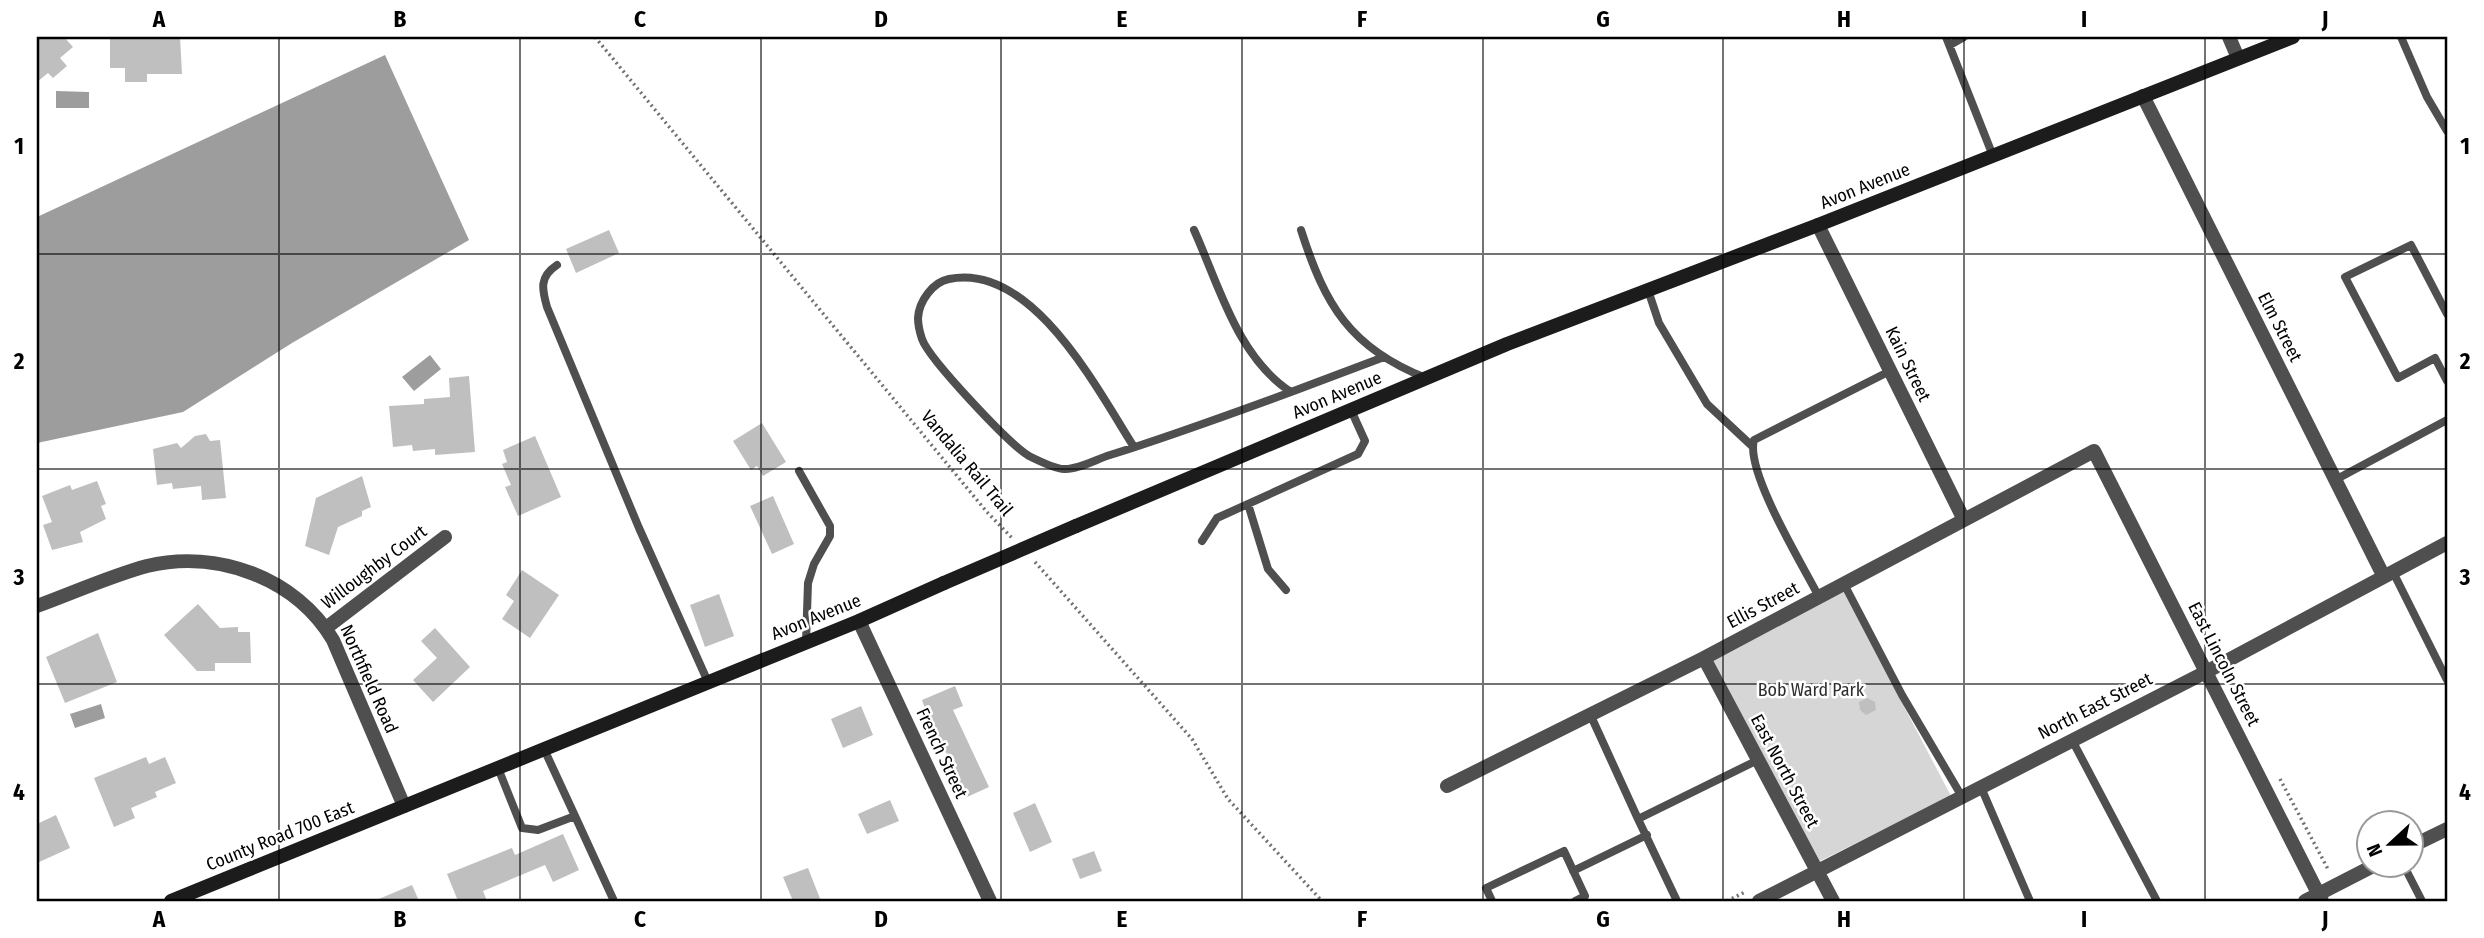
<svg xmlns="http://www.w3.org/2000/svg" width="2484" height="938" font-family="'Fira Sans Condensed',sans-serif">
  <rect width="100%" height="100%" fill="#fff"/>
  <!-- green -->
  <path fill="#d6d6d6" d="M1840 585 1951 796 1820 861 1708 656Z"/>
  <!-- water -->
  <path fill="#9d9d9d" d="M385 55 469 240 292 343 183 412 37 443V217Z
    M56 91 89 92V108H56Z
    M430 355 441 369 414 391 402 377Z
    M101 704 105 718 75 728 70 714Z"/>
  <!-- building -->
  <path fill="#bfbfbf" d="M37 37H64L73 47 60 58 67 66 53 78 48 73 37 82Z
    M110 37H180L182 74H147V82H125V68H110Z
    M609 230 619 253 576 273 566 249Z
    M469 376 475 452 435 455V449L413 451 412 445 393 447 389 406 424 404V399L450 397 449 378Z
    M762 423 786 462 763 476 757 466 751 470 733 441Z
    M206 434 210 441 220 440 226 498 202 500 201 486 173 489 172 483 157 485 153 449 177 443 181 448 195 436Z
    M535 436 561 497 518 516 505 487 511 485 502 464 507 462 503 450Z
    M362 476 371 507 362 511V516L338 527 329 555 305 546 316 498Z
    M97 481 106 504 101 506 106 519 80 532 83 542 52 550 43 525 52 522 42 496 70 485 72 490Z
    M773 496 794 544 772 554 750 506Z
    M522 570 559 595 530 638 502 619 514 601 506 595Z
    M719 594 734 636 705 647 690 605Z
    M198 604 220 628 238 627V632H250L251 663H215V671H197L164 635Z
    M435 628 470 667 433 702 413 680 437 658 421 641Z
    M98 633 117 682 65 703 46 657Z
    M955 686 963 706 953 710 989 787 967 797 946 752 941 754 922 700Z
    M1867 698 1875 702 1876 710 1866 715 1860 710 1859 702Z
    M861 706 873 735 843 748 831 719Z
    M146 757 149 764 165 757 176 783 155 792 157 797 131 808 135 818 114 827 94 778Z
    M890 800 899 821 867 834 858 814Z
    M1035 803 1052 842 1030 852 1013 813Z
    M56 815 70 848 37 863V824Z
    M563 834 579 870 553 882 545 865 483 891 487 901H458L447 874 512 848 515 855Z
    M1094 851 1102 871 1080 879 1072 859Z
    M808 868 821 901H793L783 877Z
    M412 885 419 901H374Z"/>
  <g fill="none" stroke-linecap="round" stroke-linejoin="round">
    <!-- path -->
    <path stroke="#717171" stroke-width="3.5" stroke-dasharray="2 3.5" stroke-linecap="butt" d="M595 37 986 511 1013 539
      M1035 562 1192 739 1228 799 1322 901
      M2280 779 2329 871
      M1727 901 1745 892"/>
    <!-- lane -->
    <path stroke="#4f4f4f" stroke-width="8" d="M1946 37 1993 156
      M2401 37 2427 97 2447 131
      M1950 45 1964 37
      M1194 230C1219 285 1237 357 1291 392L1384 357
      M1301 230C1325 305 1350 348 1426 378
      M557 265C539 277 542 289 547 307L639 528 708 682
      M1648 290 1659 323 1707 404 1752 446
      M2447 314 2411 245 2345 277 2398 378 2435 358 2447 381
      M1134 447C1097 389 1032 262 949 279 933 282 919 301 918 318 918 323 920 333 922 339 929 359 1009 444 1029 456 1037 460 1055 469 1064 469 1077 470 1097 459 1110 455 1171 436 1231 414 1291 392
      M799 471 830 526V536L814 564 808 583 806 642
      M2335 480 2447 420
      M1248 504 1268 569 1286 590
      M1202 541 1217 518 1358 454 1365 441 1351 410
      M2392 570 2447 680
      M1844 584 1902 695 1961 795
      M1819 597C1802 564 1745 471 1754 440L1890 371
      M1590 714 1638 819
      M2072 740 2157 901
      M498 768 522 828 538 830 575 816 544 749
      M1980 785 2030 901
      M575 816 614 901
      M2403 864 2422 901
      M1573 871 1647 835
      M1492 901 1486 888 1564 851 1585 896 1575 901
      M1677 901 1638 819 1758 760"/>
    <!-- street -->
    <path stroke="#4f4f4f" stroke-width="14" d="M2229 37 2238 58
      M2143 96 2383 575
      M1818 225 1964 520
      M37 606C73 593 110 576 147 566 217 549 296 578 333 640L404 806
      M859 621 990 901
      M326 628 445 537
      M1704 658 1833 901
      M1447 786 1704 658 2094 451 2322 901
      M2410 847 2447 829
      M1759 901 2206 672 2447 543
      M2305 901 2377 864"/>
    <!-- secondary -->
    <path stroke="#1c1c1c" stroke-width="14" d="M1076 526 1507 344 1818 225 2293 37
      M171 901 859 621 944 583"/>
    <!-- secondary-bridge -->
    <path stroke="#1c1c1c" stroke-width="14" d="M944 583 1076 526"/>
  </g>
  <!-- grid -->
  <path fill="none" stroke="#000" stroke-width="2" stroke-opacity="0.55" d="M279 37V901M520 37V901M761 37V901M1001 37V901M1242 37V901M1483 37V901M1723 37V901M1964 37V901M2205 37V901M37 254H2447M37 469H2447M37 684H2447"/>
  <g text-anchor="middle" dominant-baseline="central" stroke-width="5" stroke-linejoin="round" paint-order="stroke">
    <!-- street labels -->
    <g font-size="18" fill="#000" stroke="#fff">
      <text transform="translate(1865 186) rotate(-22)">Avon Avenue</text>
      <text transform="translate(2280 327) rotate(63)">Elm Street</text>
      <text transform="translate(1908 364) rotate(64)">Kain Street</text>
      <text transform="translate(1337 395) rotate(-23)">Avon Avenue</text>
      <text transform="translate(967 463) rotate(50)">Vandalia Rail Trail</text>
      <text transform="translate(374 567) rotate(-37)">Willoughby Court</text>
      <text transform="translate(1763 605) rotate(-28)">Ellis Street</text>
      <text transform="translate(816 617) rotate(-22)">Avon Avenue</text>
      <text transform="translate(2224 664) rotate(63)">East Lincoln Street</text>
      <text transform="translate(369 679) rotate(66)">Northfield Road</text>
      <text transform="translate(2095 706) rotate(-27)">North East Street</text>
      <text transform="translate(942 753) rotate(65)">French Street</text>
      <text transform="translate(1785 771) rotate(62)">East North Street</text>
      <text transform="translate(280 836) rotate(-22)">County Road 700 East</text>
    </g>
    <!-- park labels -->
    <g font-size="18" fill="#2d2d2d" stroke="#fff">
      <text x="1811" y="690">Bob Ward Park</text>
    </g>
  </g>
  <!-- border -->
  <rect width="2484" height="938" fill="none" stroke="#ffffff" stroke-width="77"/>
  <!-- north arrow -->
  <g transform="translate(2390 844) rotate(248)"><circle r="33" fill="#ffffff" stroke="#999999" stroke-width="2"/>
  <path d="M0-5L12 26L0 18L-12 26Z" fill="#000000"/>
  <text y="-10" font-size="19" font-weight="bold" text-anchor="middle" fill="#000000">N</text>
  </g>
  <rect x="38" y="38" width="2408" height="862" fill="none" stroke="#000" stroke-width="2.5"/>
  <g font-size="23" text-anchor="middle" font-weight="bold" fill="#000">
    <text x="159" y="27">A</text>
    <text x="400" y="27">B</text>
    <text x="640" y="27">C</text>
    <text x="881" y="27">D</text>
    <text x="1122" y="27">E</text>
    <text x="1362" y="27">F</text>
    <text x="1603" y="27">G</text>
    <text x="1844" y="27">H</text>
    <text x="2084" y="27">I</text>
    <text x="2325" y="27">J</text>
    <text x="19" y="154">1</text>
    <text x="2465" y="154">1</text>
    <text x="19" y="369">2</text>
    <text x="2465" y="369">2</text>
    <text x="19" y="585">3</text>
    <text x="2465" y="585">3</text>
    <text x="19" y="800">4</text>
    <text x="2465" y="800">4</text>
    <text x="159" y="927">A</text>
    <text x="400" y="927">B</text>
    <text x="640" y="927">C</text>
    <text x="881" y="927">D</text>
    <text x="1122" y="927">E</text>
    <text x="1362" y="927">F</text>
    <text x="1603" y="927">G</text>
    <text x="1844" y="927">H</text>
    <text x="2084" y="927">I</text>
    <text x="2325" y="927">J</text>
  </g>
</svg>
